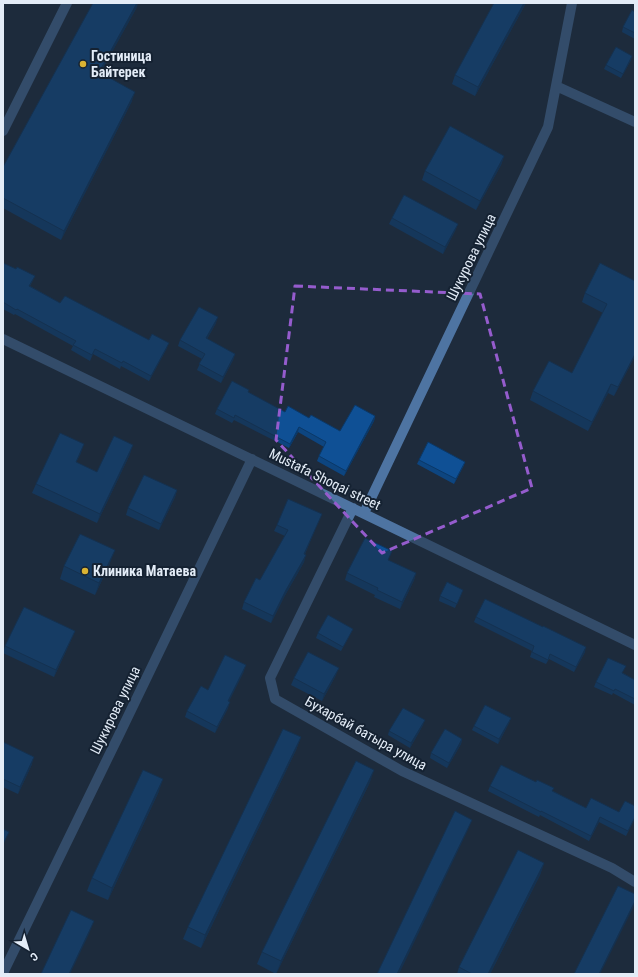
<svg xmlns="http://www.w3.org/2000/svg" width="638" height="977" font-family="'Roboto Condensed',sans-serif">
  <rect width="100%" height="100%" fill="#1e2b3c"/>
  <g fill="none" stroke-linecap="round" stroke-linejoin="round">
    <!-- minor -->
    <path stroke="#4e74a2" stroke-width="10" d="M556 86 635 122
      M3 131 67 3
      M3 339 635 645
      M353 508 270 678 275 699 402 771 612 868 635 882
      M364 513 548 127 572 3
      M3 973 119 735 252 459"/>
  </g>
  <!-- wall -->
  <path fill="#0d4580" d="M526 3 475 96 452 84 455 75Z
    M137 7 100 73 132 101 61 240 3 208V167Z
    M635 12V39L622 32 623 27Z
    M631 60 621 78 604 69 606 65Z
    M504 156 501 165 476 210 422 180 425 171Z
    M392 218 458 224 455 231 443 254 389 224Z
    M3 263 16 269 35 276 30 286 60 303 149 340 167 348 149 381 121 366 120 369 93 354 90 361 71 350 73 346 15 314 14 315 3 309Z
    M600 263 635 356 614 396 608 393 588 431 530 400 533 391 572 373 603 313 582 302 585 293Z
    M216 323 207 339 235 354 233 360 221 383 197 370 202 359 178 346 180 340Z
    M248 392 285 412 309 418 340 431 375 416 374 421 344 476 317 461 319 456 324 447 298 432 289 448 234 420 232 423 215 414 217 409Z
    M81 453 76 462 97 472 130 454 97 523 32 493 36 484Z
    M419 460 465 462 463 467 454 484 417 464Z
    M177 490 175 497 159 530 126 515 128 508Z
    M319 520 305 554 304 562 284 597 271 623 242 609 244 602 260 580 285 536 274 531 277 525Z
    M392 551 388 560 416 573 414 580 400 609 374 597 375 595 345 580 347 573Z
    M110 563 95 595 60 579 64 566Z
    M463 590 455 608 439 601 440 596Z
    M476 617 585 652 574 672 549 659 546 664 530 657 532 651 474 622Z
    M353 629 351 633 341 651 316 638 318 633Z
    M75 631 72 638 54 677 3 653 5 646Z
    M244 671 229 701 228 708 215 733 185 717 187 711 208 690Z
    M623 673 635 680V705L613 693 612 695 594 687 596 682Z
    M336 675 322 701 291 685 294 678Z
    M511 718 509 723 498 744 472 730 474 726Z
    M423 725 410 748 388 735 389 731Z
    M301 737 296 750 201 948 183 939 188 927Z
    M462 739 461 744 447 768 430 758 431 753Z
    M3 742 32 764 18 794 3 787Z
    M370 782 276 974 257 964 262 952Z
    M490 786 553 791 586 808 619 812 635 818 626 836 599 822 589 841 540 815 539 817 488 791Z
    M159 791 108 900 87 891 92 878Z
    M544 863 540 875 490 974H457L459 967Z"/>
  <!-- shaded-wall -->
  <path fill="#0a3868" d="M137 3H138L137 7 96 81 99 72Z
    M524 3H526L475 96 478 87Z
    M632 56 631 60 621 78Z
    M135 92 132 101 61 240 64 231Z
    M504 156 501 165 476 210 480 201Z
    M458 224 455 231 443 254 445 247Z
    M218 317 216 323 204 344 206 338Z
    M169 343 167 348 149 381 151 376Z
    M235 354 233 360 221 383 223 377Z
    M635 354V356L614 396 618 387Z
    M611 384 608 393 588 431 592 422Z
    M375 416 374 421 344 476 346 471Z
    M299 427 298 432 289 448 290 444Z
    M84 444 81 453 72 471Z
    M133 445 130 454 97 523 100 514Z
    M465 462 463 467 454 484 456 479Z
    M177 490 175 497 159 530 161 524Z
    M322 514 319 520 302 561 304 554Z
    M115 550 110 563 95 595 99 583Z
    M306 555 304 562 284 597 271 623 273 616 286 590Z
    M416 573 414 580 400 609 402 602Z
    M75 631 72 638 54 677 56 670Z
    M586 647 585 652 574 672 576 667Z
    M246 665 244 671 226 707 228 701Z
    M339 668 336 675 322 701 324 694Z
    M230 702 228 708 215 733 217 727Z
    M511 718 509 723 498 744 499 739Z
    M425 720 423 725 410 748 411 743Z
    M301 737 296 750 201 948 205 935Z
    M462 739 461 744 447 768 449 763Z
    M34 757 32 764 18 794 20 787Z
    M374 770 370 782 276 974 281 961Z
    M163 779 159 791 108 900 112 888Z
    M600 817 599 822 589 841 591 836Z
    M472 820 467 832 399 974H397Z
    M544 863 540 875 490 974H488Z
    M635 901 633 908 600 974H599Z
    M94 921 89 934 70 974H69Z"/>
  <!-- building -->
  <path fill="#0f5095" stroke="#0a3868" d="M93 3H137L99 72 135 92 64 231 3 198V167Z
    M494 3H524L478 87 455 75Z
    M632 10 635 12V33L623 27Z
    M616 47 632 56 623 74 606 65Z
    M450 126 504 156 480 201 425 171Z
    M404 195 458 224 445 247 392 218Z
    M3 263 16 269 17 267 35 276 29 286 60 303 65 296 149 340 152 334 169 343 151 376 123 361 122 363 95 349 92 355 73 345 76 341 17 309 16 310 3 302Z
    M600 263 635 281V354L618 387 611 384 592 422 533 391 549 361 572 373 607 304 585 293Z
    M199 307 218 317 206 338 235 354 223 377 199 364 205 354 180 340Z
    M232 381 249 390 248 392 285 412 288 406 309 418 311 415 340 431 355 405 375 416 346 471 319 456 326 442 299 427 290 444 235 415 234 418 217 409Z
    M60 433 84 444 76 462 97 472 114 436 133 445 100 514 36 484Z
    M428 442 465 462 456 479 419 460Z
    M144 475 177 490 161 524 128 508Z
    M288 499 322 514 304 554 306 555 286 590 273 616 244 602 256 578 260 580 288 530 277 525Z
    M80 534 115 550 99 583 64 566Z
    M365 538 392 551 388 560 416 573 402 602 377 590 378 588 347 573Z
    M447 582 463 590 457 604 440 596Z
    M485 599 543 627V626L586 647 576 667 550 654 548 660 532 652 534 646 476 617Z
    M24 607 75 631 56 670 5 646Z
    M328 615 353 629 343 647 318 633Z
    M308 652 339 668 324 694 294 678Z
    M225 655 246 665 228 701 230 702 217 727 187 711 201 686 208 690Z
    M608 658 626 666 622 673 635 680V699L615 689 614 691 596 682Z
    M485 705 511 718 499 739 474 726Z
    M403 708 425 720 411 743 389 731Z
    M283 729 301 737 205 935 188 927Z
    M445 729 462 739 449 763 431 753Z
    M3 742 34 757 20 787 3 779Z
    M356 761 374 770 281 961 262 952Z
    M501 765 536 782 537 780 554 788 552 791 586 808 591 798 619 812 625 801 635 806V817L628 831 600 817 591 836 541 811V812L490 786Z
    M143 770 163 779 112 888 92 878Z
    M455 811 472 820 397 974H377Z
    M3 829 9 832 3 844Z
    M518 850 544 863 488 974H472L459 967Z
    M618 886 635 894V901L599 974H574Z
    M71 910 94 921 69 974H41Z"/>
  <!-- marked area -->
  <path d="M0 0H638V977H0ZM295 286 480 294 532 488 382 553 276 440Z" fill="#1e2b3c" fill-opacity=".55" fill-rule="evenodd"/>
  <path fill="none" stroke="#955ccd" stroke-width="3" stroke-dasharray="8 5" stroke-linejoin="round" d="M295 286 480 294 532 488 382 553 276 440Z"/>
  <!-- markers -->
  <g fill="#dab333" stroke="#152232" stroke-width="1.5">
    <circle cx="83" cy="64" r="4"/>
    <circle cx="85" cy="571" r="4"/>
  </g>
  <g text-anchor="middle" dominant-baseline="central" stroke-width="4" stroke-linejoin="round" paint-order="stroke">
    <!-- poi labels -->
    <g font-size="14" font-weight="bold" fill="#e3ecf7" stroke="#152232" text-anchor="start">
      <text x="91" y="56">Гостиница<tspan x="91" dy="16">Байтерек</tspan></text>
      <text x="93" y="571">Клиника Матаева</text>
    </g>
    <!-- street labels -->
    <g font-size="14" fill="#e3ecf7" stroke="#152232">
      <text transform="translate(471 257) rotate(-64)">Шукурова улица</text>
      <text transform="translate(325 479) rotate(26)">Mustafa Shoqai street</text>
      <text transform="translate(115 710) rotate(-64)">Шукирова улица</text>
      <text transform="translate(366 733) rotate(29)">Бухарбай батыра улица</text>
    </g>
  </g>
  <!-- border -->
  <rect width="638" height="977" fill="none" stroke="#e3ecf7" stroke-width="8"/>
  <!-- north arrow -->
  <g transform="translate(28 949) rotate(142)" stroke="#152232" stroke-width="3" paint-order="stroke">
  <path d="M0-3L7 15L0 10L-7 15Z" fill="#e3ecf7"/>
  <text y="-6" font-size="11" font-weight="bold" text-anchor="middle" fill="#e3ecf7">С</text>
  </g>
</svg>
